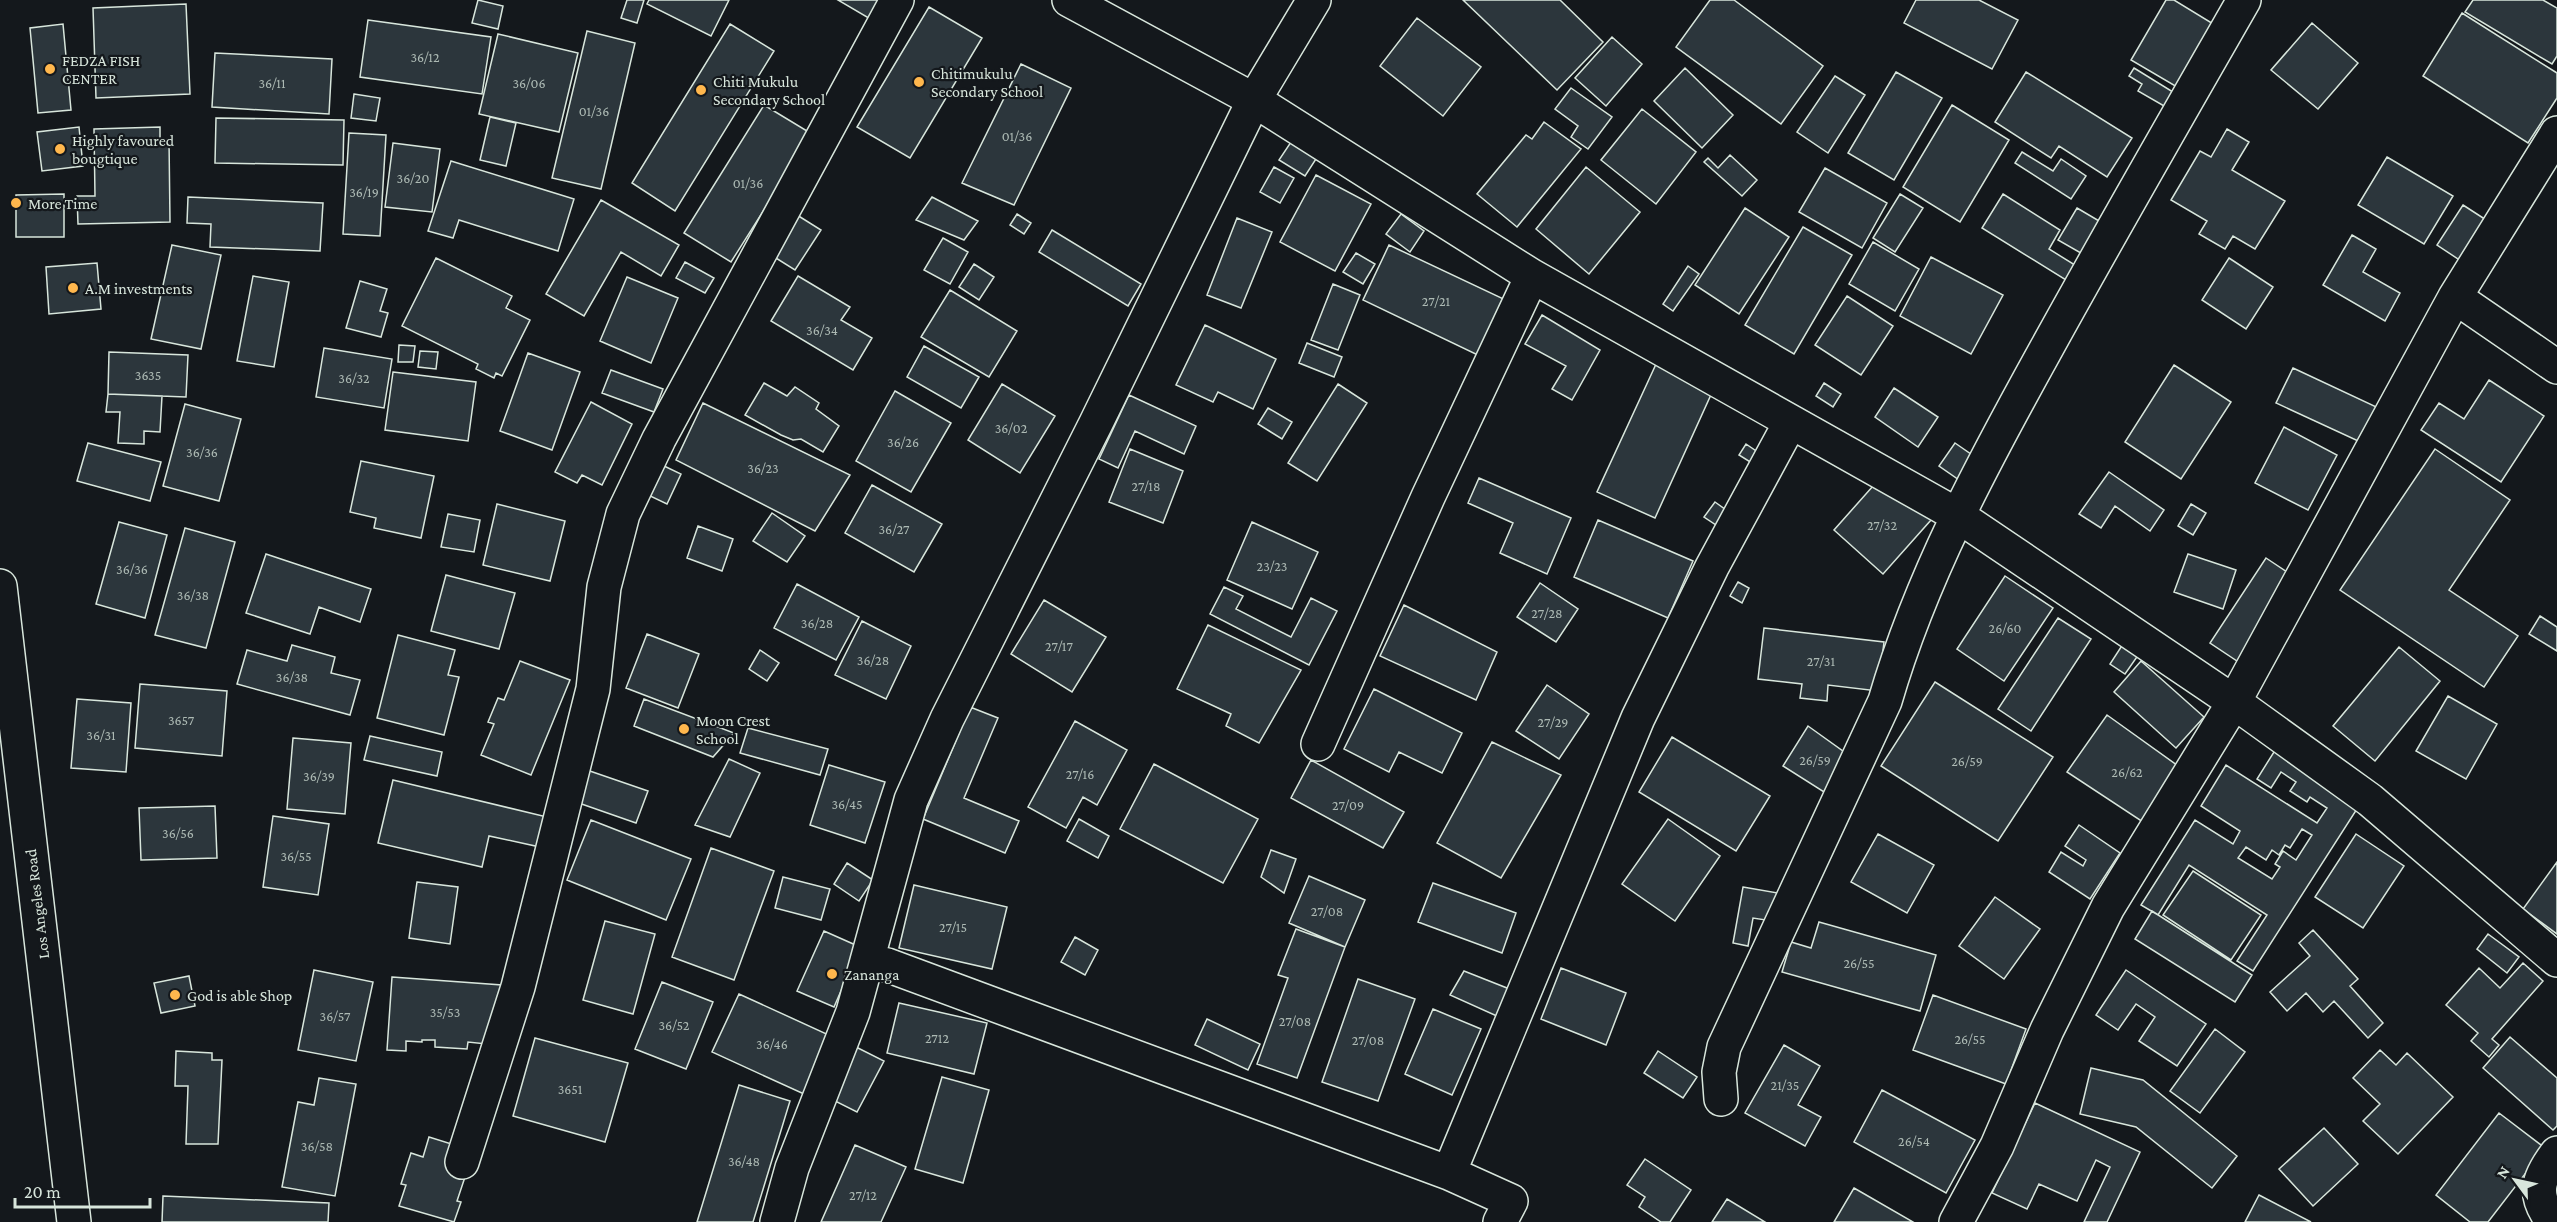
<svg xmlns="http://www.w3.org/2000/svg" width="2557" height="1222" font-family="'Crimson Pro',serif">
  <rect width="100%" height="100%" fill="#14181c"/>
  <!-- building -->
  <path fill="#2c363c" stroke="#d8e6dc" stroke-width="1.5" fill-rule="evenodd" d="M478 0 503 6 498 29 472 23Z
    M627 0H644L637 23 621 18Z
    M649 0H729L711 36 647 4Z
    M838 0H885L872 20Z
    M1463 0H1560L1603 42 1557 90Z
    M1710 0H1734L1823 66 1781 124 1676 47Z
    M1916 0H1979L2018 20 1992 69 1904 23Z
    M2166 0H2174L2215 25 2177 87 2131 60Z
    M2473 0H2543L2557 8V56L2552 64 2465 12Z
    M186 4 190 94 96 98 93 8Z
    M929 7 982 38 910 158 857 127Z
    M2462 13 2557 73V98L2528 143 2423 76Z
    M1417 18 1481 67 1443 116 1380 66Z
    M368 20 491 37 482 94 360 77Z
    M2312 23 2358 63 2318 109 2271 70Z
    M63 24 71 110 38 113 30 28Z
    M730 24 774 51 675 211 632 183Z
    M587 31 635 43 601 189 552 178Z
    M498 34 578 53 559 132 479 114Z
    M1612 37 1642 64 1606 106 1575 78Z
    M215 53 332 59 329 114 212 107Z
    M1021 64 1071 88 1014 205 962 183Z
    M1685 68 1733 115 1702 148 1654 101Z
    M2134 68 2173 92 2164 106 2138 91 2142 84 2129 76Z
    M1896 72 1942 98 1894 180 1848 153Z
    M2026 72 2132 138 2107 177 2059 146 2051 158 1995 122Z
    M1835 76 1865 95 1828 153 1797 132Z
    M1571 88 1612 117 1588 149 1571 137 1578 126 1555 109Z
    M354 94 380 98 376 121 351 118Z
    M764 105 812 134 731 262 684 233Z
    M1952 105 2009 140 1960 222 1903 187Z
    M1642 109 1696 152 1656 204 1601 160Z
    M490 117 516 123 506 166 480 160Z
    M216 118 344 120 343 165 215 163Z
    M1544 122 1581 149 1517 227 1477 194 1526 135 1532 139Z
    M79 127 83 166 42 171 37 132Z
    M160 127V139H169L170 222 78 224 77 196H95L94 129Z
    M2227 129 2249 142 2232 170 2285 201 2255 249 2233 236 2225 249 2199 234 2207 221 2171 200 2200 151 2211 157Z
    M349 133 386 135 380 236 343 234Z
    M1291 142 1316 159 1305 176 1279 160Z
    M393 143 440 149 432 212 385 207Z
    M2022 152 2053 171 2061 159 2086 176 2071 199 2015 163Z
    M1730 155 1757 180 1742 196 1704 162 1708 158 1718 168Z
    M2387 157 2453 196 2424 244 2358 205Z
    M451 161 574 199 558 251 459 220 453 238 428 231Z
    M1274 167 1294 178 1280 203 1260 192Z
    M1586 167 1640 212 1589 274 1536 229Z
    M1825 168 1887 203 1862 248 1799 212Z
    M1316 175 1371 204 1335 271 1280 242Z
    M64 194V237H16V195Z
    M1900 194 1923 208 1895 252 1873 238Z
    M2003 194 2060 230 2049 249 2083 270 2074 285 1982 228Z
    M188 197 323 203 320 251 210 247 211 224 187 223Z
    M932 197 978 221 964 240 916 220Z
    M601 200 679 245 661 276 621 252 584 316 546 294Z
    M2463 205 2494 225 2467 265 2437 245Z
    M1745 208 1789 237 1739 314 1695 285Z
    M2077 208 2106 225 2086 256 2058 240Z
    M1017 214 1031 223 1024 234 1010 225Z
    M1401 214 1424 231 1410 252 1386 234Z
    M797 215 821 230 795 270 771 255Z
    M1237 218 1272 232 1241 308 1207 295Z
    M1803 227 1852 255 1794 354 1745 325Z
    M1052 230 1141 284 1128 306 1039 252Z
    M2352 235 2376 249 2363 272 2400 293 2385 321 2323 285Z
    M943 238 968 252 950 284 924 270Z
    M1873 242 1919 269 1895 311 1849 284Z
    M172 245 221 255 201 349 151 339Z
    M1389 245 1510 302 1484 358 1363 300Z
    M1356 253 1375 264 1363 284 1343 272Z
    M1931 257 2003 295 1971 354 1900 316Z
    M436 258 512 296 506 308 530 320 502 376 496 373 494 378 476 369 478 364 402 326Z
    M2229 258 2273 287 2246 329 2202 300Z
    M685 262 714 278 705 293 676 278Z
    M97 263 101 309 49 314 46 267Z
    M974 264 994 277 979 300 959 287Z
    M1688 266 1699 274 1673 311 1663 304Z
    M253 276 289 282 274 367 237 361Z
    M798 276 850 307 841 320 872 338 853 370 771 321Z
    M627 277 678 298 651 363 600 341Z
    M360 281 387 289 380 311 388 313 381 337 346 328Z
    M1333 284 1360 295 1338 350 1311 340Z
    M950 290 1017 331 989 377 921 337Z
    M1847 296 1893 326 1861 375 1815 345Z
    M1542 315 1600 350 1572 400 1552 389 1566 366 1525 344Z
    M1205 325 1276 359 1253 409 1218 392 1213 402 1176 385Z
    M1307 343 1342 357 1334 377 1299 363Z
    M399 345 415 346 413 362H398Z
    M924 346 979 377 961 408 907 377Z
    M324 348 392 359 384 408 316 397Z
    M420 351 438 352 436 369 418 367Z
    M109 352 188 355 186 397 108 394Z
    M528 353 580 372 552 450 500 431Z
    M1657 362 1714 388 1655 518 1597 492Z
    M2174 365 2231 402 2181 479 2125 442Z
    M2293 368 2385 411 2369 446 2276 403Z
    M611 370 663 389 654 412 602 393Z
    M393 372 476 382 468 441 385 430Z
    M2489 380 2544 416 2501 482 2421 430 2439 403 2464 419Z
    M764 383 787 396 795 387 819 403 816 409 839 426 823 452 801 439 793 440 781 435 745 415Z
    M1824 383 1841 394 1833 407 1816 396Z
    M1002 384 1055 416 1020 473 968 440Z
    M1338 384 1367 403 1317 481 1288 463Z
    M1894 388 1938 417 1918 447 1875 417Z
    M895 391 951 423 911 492 856 461Z
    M108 394 162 396 160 432 144 431V444L118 443 120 412H106Z
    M1129 395 1196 426 1184 454 1135 431 1118 468 1099 459Z
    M591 402 632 424 602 485 582 475 577 483 555 472Z
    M703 403 850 475 815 531 676 460Z
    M185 404 241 419 219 501 163 486Z
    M1268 408 1292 422 1282 439 1258 424Z
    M2284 427 2337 455 2308 510 2255 483Z
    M88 443 161 462 150 501 77 481Z
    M1955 443 1978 459 1962 482 1939 466Z
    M1746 444 1762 455 1755 465 1739 455Z
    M1130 449 1183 471 1163 523 1109 502Z
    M2435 449 2510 500 2449 590 2518 636 2484 687 2340 590Z
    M361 461 434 476 421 538 374 528 376 518 350 512Z
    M662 465 681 474 667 504 648 495Z
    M2109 472 2164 510 2150 531 2115 506 2101 528 2079 514Z
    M1881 477 1931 520 1883 574 1834 530Z
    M1479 478 1571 518 1547 574 1500 553 1513 523 1468 503Z
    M872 485 942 524 914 572 845 533Z
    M1715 502 1729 512 1719 527 1704 517Z
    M497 504 565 521 550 581 483 565Z
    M2191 504 2206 513 2193 535 2178 526Z
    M772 513 805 536 787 562 753 541Z
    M448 514 480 520 474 552 441 547Z
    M1598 520 1693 561 1668 618 1574 577Z
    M119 522 167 535 145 618 96 604Z
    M1252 522 1318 552 1292 609 1227 580Z
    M698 526 733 539 722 571 687 558Z
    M185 528 235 542 206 648 155 635Z
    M266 554 371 589 360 622 319 607 310 634 246 613Z
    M2188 554 2236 570 2223 609 2174 592Z
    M2266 558 2296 578 2240 663 2210 643Z
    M446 575 515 593 499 649 431 631Z
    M2005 576 2053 608 2004 681 1957 649Z
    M1738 582 1749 588 1742 603 1730 596Z
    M1540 583 1578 609 1556 642 1517 617Z
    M797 584 859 617 836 660 774 628Z
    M1224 587 1243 596 1236 609 1291 637 1311 598 1337 611 1309 665 1210 614Z
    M1044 600 1106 637 1072 692 1011 654Z
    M1404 605 1497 652 1476 700 1380 656Z
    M2540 616 2557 627V651L2529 634Z
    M2058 618 2091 639 2031 731 1998 709Z
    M862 621 911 646 886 699 835 675Z
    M1208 625 1301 670 1259 743 1226 726 1231 714 1177 689Z
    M1764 628 1884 642 1878 691 1828 685 1827 701 1800 698 1802 684 1758 679Z
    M647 634 699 654 678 708 626 688Z
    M398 635 455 650 448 675 459 677 444 735 377 718Z
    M2123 644 2139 654 2125 674 2110 664Z
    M292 645 335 657 331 673 360 680 350 715 237 684 247 650 287 661Z
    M2399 647 2440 681 2375 761 2333 726Z
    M760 650 779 663 767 681 749 669Z
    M520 661 570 680 531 775 481 755 494 724 488 722 498 698 504 700Z
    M2141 661 2204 717 2176 748 2114 692Z
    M1935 682 2053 757 1998 841 1881 766Z
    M140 684 227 691 222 756 135 748Z
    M1547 685 1589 714 1559 759 1516 731Z
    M1374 689 1462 733 1442 773 1399 752 1389 772 1344 749Z
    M2448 696 2497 724 2466 779 2416 751Z
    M77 699 131 703 126 772 71 768Z
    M644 699 734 733 713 757 634 726Z
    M970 707 998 718 964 798 1019 821 1005 853 923 819Z
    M2107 715 2188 773 2152 828 2067 772Z
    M1075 721 1127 750 1097 805 1083 797 1066 828 1028 807Z
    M1808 726 1847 754 1824 792 1783 766Z
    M748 728 828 749 820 775 740 753Z
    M370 736 442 752 437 776 364 760Z
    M1672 737 1770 796 1736 851 1639 792Z
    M293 738 351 743 345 814 287 809Z
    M1492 742 1561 775 1501 878 1437 843Z
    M2279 744 2364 798 2253 971 2237 961 2267 915 2189 865 2158 915 2141 905 2195 820 2233 844 2240 831 2201 806 2226 765 2317 823 2327 808 2310 797 2307 802 2290 791 2296 782 2281 772 2271 788 2257 779ZM2302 829 2312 835 2296 860 2283 851 2275 864 2280 867 2272 879 2238 858 2246 847 2266 860 2272 850 2279 855 2285 845 2290 848Z
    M729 759 760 773 730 837 695 825Z
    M1311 760 1404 812 1383 848 1291 798Z
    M1154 764 1258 819 1223 883 1120 829Z
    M829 765 885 782 865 843 810 825Z
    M584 769 648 791 636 823 573 801Z
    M393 780 547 817 540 847 489 836 482 867 378 843Z
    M215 806 217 858 141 860 139 808Z
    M273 816 329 824 318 895 263 887Z
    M1079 819 1109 836 1098 858 1067 841Z
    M1668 819 1720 856 1675 921 1622 884Z
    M591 820 691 859 666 920 567 880Z
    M2079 825 2120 853 2090 899 2049 872 2061 852 2083 866 2086 860 2065 846Z
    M1878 834 1934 865 1907 913 1851 882Z
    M2356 834 2404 866 2363 928 2315 897Z
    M711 848 774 871 734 980 672 957Z
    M1271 850 1296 859 1284 893 1261 877Z
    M2557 862V934L2523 909Z
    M847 863 873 880 859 901 834 884Z
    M2193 871 2261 915 2231 960 2163 915Z
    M1309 876 1365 900 1345 947 1289 923Z
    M783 877 830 889 821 920 775 908Z
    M417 882 458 887 450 944 409 938Z
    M1433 883 1516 913 1502 953 1418 922Z
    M914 885 1007 907 992 969 899 948Z
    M1743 887 1778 893 1772 921 1753 918 1748 946 1733 943Z
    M1995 897 2040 929 2004 979 1959 946Z
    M2152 911 2252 975 2235 1002 2135 939Z
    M605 921 655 934 633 1014 583 1000Z
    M1819 922 1936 955 1920 1011 1782 972 1791 942 1811 948Z
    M1296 929 1345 947 1297 1078 1257 1064 1288 978 1278 975Z
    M2313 930 2358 979 2350 986 2383 1023 2368 1038 2334 1001 2323 1012 2306 993 2287 1011 2270 992 2310 956 2299 943Z
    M824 931 860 947 834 1007 797 991Z
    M2488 934 2519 957 2507 973 2477 949Z
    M1075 937 1098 950 1085 975 1061 962Z
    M2523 963 2543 981 2492 1039 2499 1045 2489 1057 2471 1041 2478 1033 2446 1005 2479 968 2500 988Z
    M1561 968 1626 993 1606 1045 1541 1019Z
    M314 970 373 982 356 1061 298 1050Z
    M2126 970 2206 1024 2177 1066 2139 1041 2155 1017 2136 1004 2118 1030 2096 1015Z
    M1464 971 1512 990 1499 1017 1450 995Z
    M189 976 195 1006 161 1013 154 983Z
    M392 977 502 985 496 1045 468 1042 467 1049 435 1047V1040H422V1042L406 1041V1051L387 1050Z
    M1358 979 1415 999 1378 1101 1322 1082Z
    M662 982 713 1002 686 1069 635 1049Z
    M739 994 831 1036 804 1094 712 1052Z
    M1933 995 2026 1029 2006 1084 1913 1050Z
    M899 1003 987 1023 974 1074 887 1053Z
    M1433 1009 1481 1029 1452 1095 1405 1074Z
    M1207 1019 1260 1044 1248 1070 1195 1045Z
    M2215 1029 2245 1052 2200 1113 2170 1091Z
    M2510 1037 2557 1078V1126L2553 1130 2483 1068Z
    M535 1038 628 1063 605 1142 513 1116Z
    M1784 1045 1820 1066 1798 1105 1821 1117 1805 1146 1745 1113Z
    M856 1047 884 1061 857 1112 831 1099Z
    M2380 1050 2396 1065 2407 1053 2453 1097 2398 1154 2363 1121 2380 1104 2353 1078Z
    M176 1051 212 1053V1060H222L218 1144H186L188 1086H175Z
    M1658 1051 1697 1077 1683 1098 1644 1073Z
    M2091 1068 2143 1080 2237 1156 2212 1188 2136 1127 2080 1114Z
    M942 1077 989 1090 963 1183 915 1169Z
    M319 1078 356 1084 335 1196 282 1187 298 1102 314 1105Z
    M739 1085 790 1101 753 1222H697Z
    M1882 1090 1975 1140 1946 1193 1854 1142Z
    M2035 1103 2140 1152 2107 1222H2084L2110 1167 2096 1160 2077 1201 2039 1184 2027 1209 1992 1193Z
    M2499 1113 2545 1148 2488 1222H2470L2436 1195Z
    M2324 1128 2358 1164 2313 1206 2279 1169Z
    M429 1137 458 1146 467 1171 457 1201 461 1202 454 1222 399 1206 406 1185 401 1184 411 1153 423 1157Z
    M855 1145 906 1167 881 1222H821Z
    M1645 1159 1691 1190 1670 1222H1661L1639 1207 1645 1197 1627 1185Z
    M1854 1188 1913 1222H1834Z
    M2259 1195 2311 1222H2245Z
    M163 1196 329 1203 328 1222H162Z
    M1727 1199 1765 1222H1712Z"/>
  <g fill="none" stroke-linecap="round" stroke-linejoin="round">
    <!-- minor casing -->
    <g stroke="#d8e6dc" stroke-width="36">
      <path id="minor" d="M1069 0 1254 100 1532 276 1957 515 2234 702 2370 800 2557 960
        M2455 297 2557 367
        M1318 744 1428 497 1532 276
        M868 961 887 965 1449 1173 1511 1201 1500 1222
        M1721 1099 1719 1072 1724 1047 1885 701C1921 577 1983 463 2045 351 2110 233 2177 117 2244 0
        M462 1162 518 987 593 689 604 587 623 514 659 439 897 0
        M1449 1173 1638 718 1712 567 1790 423
        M777 1222 792 1168 853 1012 911 800 947 719 1096 423 1254 100 1314 0
        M1956 1222 1997 1146 2047 1030 2108 907 2234 702 2455 297 2557 133
        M2553 1222C2532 1195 2537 1179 2557 1153"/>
    </g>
    <!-- major casing -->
    <g stroke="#d8e6dc" stroke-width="36">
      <path id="major" d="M0 586 74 1222"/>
    </g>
    <!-- minor -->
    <use href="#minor" stroke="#14181c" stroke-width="33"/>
    <!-- major -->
    <use href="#major" stroke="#14181c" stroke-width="33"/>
  </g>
  <!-- markers -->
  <g fill="#ffb74d" stroke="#14181c" stroke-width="2">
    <circle cx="50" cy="69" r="6"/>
    <circle cx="919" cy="82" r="6"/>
    <circle cx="701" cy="90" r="6"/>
    <circle cx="60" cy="149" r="6"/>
    <circle cx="16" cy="203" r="6"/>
    <circle cx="73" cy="288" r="6"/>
    <circle cx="684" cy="729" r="6"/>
    <circle cx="832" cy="974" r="6"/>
    <circle cx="175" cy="995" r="6"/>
  </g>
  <g text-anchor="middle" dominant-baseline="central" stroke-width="4.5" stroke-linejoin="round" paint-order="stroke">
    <!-- number labels -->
    <g font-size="14" fill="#adbab4">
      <text x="425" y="57">36/12</text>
      <text x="272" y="83">36/11</text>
      <text x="529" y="83">36/06</text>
      <text x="594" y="111">01/36</text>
      <text x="1017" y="136">01/36</text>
      <text x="413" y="178">36/20</text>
      <text x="748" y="183">01/36</text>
      <text x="364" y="192">36/19</text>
      <text x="1436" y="301">27/21</text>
      <text x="822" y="330">36/34</text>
      <text x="148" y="375">3635</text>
      <text x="354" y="378">36/32</text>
      <text x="1011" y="428">36/02</text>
      <text x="903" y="442">36/26</text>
      <text x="202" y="452">36/36</text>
      <text x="763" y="468">36/23</text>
      <text x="1146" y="486">27/18</text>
      <text x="1882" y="525">27/32</text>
      <text x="894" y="529">36/27</text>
      <text x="1272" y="566">23/23</text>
      <text x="132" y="569">36/36</text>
      <text x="193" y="595">36/38</text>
      <text x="1547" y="613">27/28</text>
      <text x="817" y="623">36/28</text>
      <text x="2005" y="628">26/60</text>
      <text x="1059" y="646">27/17</text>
      <text x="873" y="660">36/28</text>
      <text x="1821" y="661">27/31</text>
      <text x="292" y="677">36/38</text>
      <text x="181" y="720">3657</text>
      <text x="1553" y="722">27/29</text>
      <text x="101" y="735">36/31</text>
      <text x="1815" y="760">26/59</text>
      <text x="1967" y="761">26/59</text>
      <text x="2127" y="772">26/62</text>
      <text x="1080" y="774">27/16</text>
      <text x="319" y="776">36/39</text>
      <text x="847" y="804">36/45</text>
      <text x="1348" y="805">27/09</text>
      <text x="178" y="833">36/56</text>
      <text x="296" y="856">36/55</text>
      <text x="1327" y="911">27/08</text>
      <text x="953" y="927">27/15</text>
      <text x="1859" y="963">26/55</text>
      <text x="445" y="1012">35/53</text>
      <text x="335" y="1016">36/57</text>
      <text x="1295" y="1021">27/08</text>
      <text x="674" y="1025">36/52</text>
      <text x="937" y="1038">2712</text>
      <text x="1970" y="1039">26/55</text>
      <text x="1368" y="1040">27/08</text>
      <text x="772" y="1044">36/46</text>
      <text x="1785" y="1085">21/35</text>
      <text x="570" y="1089">3651</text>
      <text x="1914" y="1141">26/54</text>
      <text x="317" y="1146">36/58</text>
      <text x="744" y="1161">36/48</text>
      <text x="863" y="1195">27/12</text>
    </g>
    <!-- poi labels -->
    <g font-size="16" fill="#d8e6dc" stroke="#14181c" text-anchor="start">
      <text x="62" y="60">FEDZA FISH<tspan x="62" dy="18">CENTER</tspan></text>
      <text x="931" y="73">Chitimukulu<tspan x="931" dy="18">Secondary School</tspan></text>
      <text x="713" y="81">Chiti Mukulu<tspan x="713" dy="18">Secondary School</tspan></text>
      <text x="72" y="140">Highly favoured<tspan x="72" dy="18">bougtique</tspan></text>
      <text x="28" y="203">More Time</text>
      <text x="85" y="288">A.M investments</text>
      <text x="696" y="720">Moon Crest<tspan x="696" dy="18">School</tspan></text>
      <text x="844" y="974">Zananga</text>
      <text x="187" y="995">God is able Shop</text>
    </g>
    <!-- street labels -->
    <g font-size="16" fill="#d8e6dc" stroke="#14181c">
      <text transform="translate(37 904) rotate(-97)">Los Angeles Road</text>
    </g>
  </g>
  <!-- north arrow -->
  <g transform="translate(2515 1180) rotate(303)" stroke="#14181c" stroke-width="4.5" paint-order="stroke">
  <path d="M0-4.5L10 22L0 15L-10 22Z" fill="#d8e6dc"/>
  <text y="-9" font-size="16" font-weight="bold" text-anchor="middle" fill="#d8e6dc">N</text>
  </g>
  <!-- scale -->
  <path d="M15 1198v9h135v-9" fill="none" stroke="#d8e6dc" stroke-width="3"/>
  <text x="24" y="1198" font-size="18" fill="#d8e6dc" stroke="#14181c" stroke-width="4.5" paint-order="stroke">20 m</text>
</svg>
